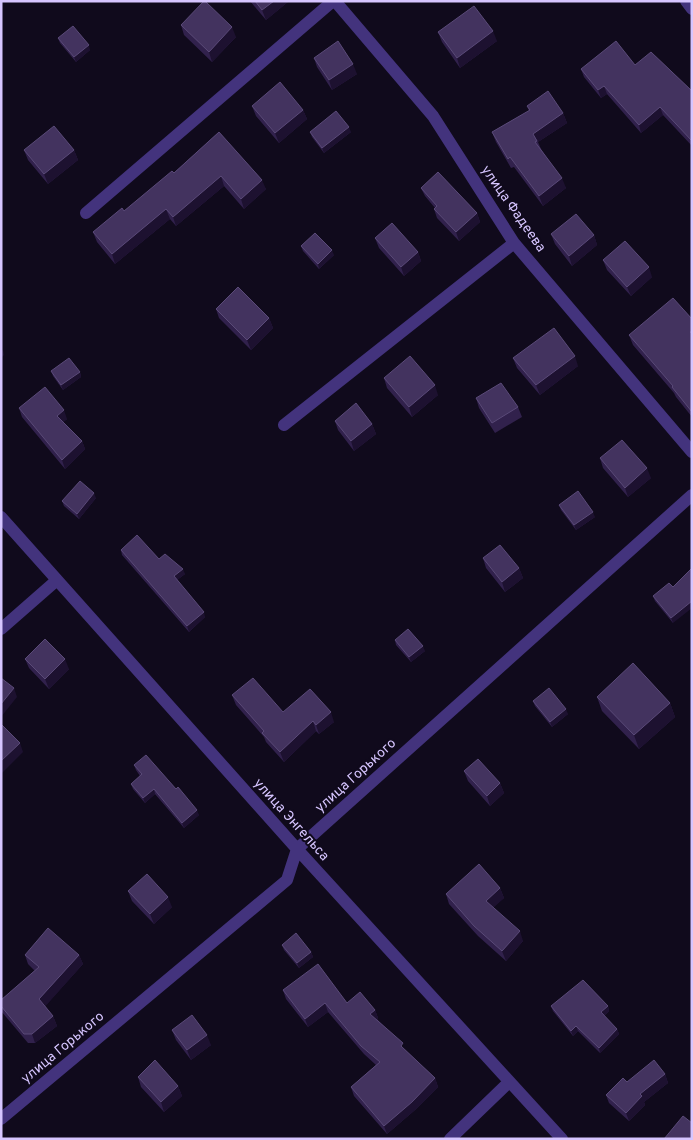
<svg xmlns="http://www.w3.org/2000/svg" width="693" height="1140" font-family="Overpass,sans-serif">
  <rect width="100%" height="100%" fill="#100a1c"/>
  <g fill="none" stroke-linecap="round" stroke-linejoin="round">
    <!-- minor -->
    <path stroke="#43337d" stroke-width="12" d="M335 1 433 116 514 243 692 452
      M686 1 692 9
      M86 213 333 1
      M284 425 514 243
      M1 517 297 849 562 1139
      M1 629 57 580
      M1 1119 287 880 297 849 692 495
      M450 1139 509 1082"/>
  </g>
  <!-- wall -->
  <path fill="#31214c" d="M250 1H289L266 20Z
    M181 25 236 37 212 62 184 35Z
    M438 32 497 41 460 68 442 42Z
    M58 38 90 50 76 62 60 43Z
    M314 58 357 74 332 90 317 67Z
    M635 65 692 91V146L663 115 641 133 607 94 601 98 584 77 581 69Z
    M252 106 303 110 307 119 279 143 256 116Z
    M527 106 563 113 567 123 538 142 541 149 566 188 543 206 514 167 511 168 496 142 492 132 529 111Z
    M219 132 266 189 244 209 224 186 176 226 170 219 115 264 97 242 93 232 124 211 174 173Z
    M310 132H351L324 153 312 137Z
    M24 150H74L78 160 48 184 28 160Z
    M421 188 477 213 480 222 459 241 437 218 434 209 435 208 425 196Z
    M551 234 594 235 597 245 572 266 555 244Z
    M375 238 418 252 421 261 404 276 379 248Z
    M301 246 334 255 319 269 303 251Z
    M603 260 652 277 631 296 607 270Z
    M216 309 269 318 273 328 251 350 219 318Z
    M692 319V417L676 397 674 393 633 345 629 335Z
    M513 358 578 366 540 395 517 368Z
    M51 371 80 372 81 377 63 390 53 376Z
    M384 378 438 395 412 417 387 388Z
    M476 398 518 407 522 417 495 433 479 408Z
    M19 408 67 419 63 422 82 441 85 449 65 469 22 417Z
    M335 421 372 424 376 434 354 451 338 430Z
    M600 458 651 478 628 497 603 468Z
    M96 498 79 519 64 506 62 501Z
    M559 505 595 517 576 530 561 510Z
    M121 550 159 559 185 574 177 580 205 617 189 632 122 555Z
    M483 558 519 568 523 578 505 592 486 568Z
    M673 587V623L655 601 653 596Z
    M395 640 425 651 411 662 396 645Z
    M25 659 69 669 49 689 29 668Z
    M232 695 283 712 334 722 319 734 316 731 284 762 266 742 264 737 236 705Z
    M597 697 670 703 675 717 639 749 602 711Z
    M533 701 568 714 552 727 535 706Z
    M134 765 199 815 184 828 155 794 145 803 133 789 131 784 140 776 136 770Z
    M464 771 500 783 504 793 490 806 468 781Z
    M500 888 504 898 493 907 523 941 506 961 478 936 449 904 446 894Z
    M128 891 172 907 154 924 132 901Z
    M282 945 311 952 313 957 299 968 284 950Z
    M25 955H79L83 964 45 1006 53 1016 57 1026 35 1043H28L1 1011V1000L35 971 28 964Z
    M283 990 347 1003 375 1010 378 1018 377 1019 405 1050 435 1078 438 1087 415 1110 387 1134 354 1096 351 1087 376 1065 364 1054 328 1012 308 1027 286 999Z
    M551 1006H608L609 1011 604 1016 617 1029 619 1034 600 1053 578 1031 573 1036 553 1011Z
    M172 1030 211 1045 191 1060 176 1040Z
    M665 1074 668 1083 644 1102 645 1105 629 1121 609 1103 606 1095 627 1082Z
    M138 1077 178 1086 182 1096 164 1112 141 1087Z"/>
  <!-- shaded-wall -->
  <path fill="#1d1130" d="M274 1H289L266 20 262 10Z
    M232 27 236 37 212 62 209 52Z
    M493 31 497 41 460 68 457 58Z
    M89 45 90 50 76 62 74 57Z
    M353 64 357 74 332 90 329 80Z
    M604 86 607 94 601 98 598 90Z
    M660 107 663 115 641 133 639 125Z
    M303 110 307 119 279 143 275 133Z
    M563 113 567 123 538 142 533 134Z
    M349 127 351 132 324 153 322 148Z
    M74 150 78 160 48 184 44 174Z
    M221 176 224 186 176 226 173 217Z
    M562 178 566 188 543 206 539 196Z
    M262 180 266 189 244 209 241 199Z
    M166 209 170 219 115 264 112 254Z
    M477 213 480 222 459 241 456 232Z
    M594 235 597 245 572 266 569 256Z
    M332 250 334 255 319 269 318 264Z
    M418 252 421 261 404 276 401 267Z
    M649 267 652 277 631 296 627 287Z
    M269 318 273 328 251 350 247 340Z
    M3 350 4 355 1 358V351Z
    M575 356 578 366 540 395 536 385Z
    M80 372 81 377 63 390 61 385Z
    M435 385 438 395 412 417 409 407Z
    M64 410 67 419 60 425 57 416Z
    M372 424 376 434 354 451 351 441Z
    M82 441 85 449 65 469 62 460Z
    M647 468 651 478 628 497 625 488Z
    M94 493 96 498 79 519 77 514Z
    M593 512 595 517 576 530 574 525Z
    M519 568 523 578 505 592 502 582Z
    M183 569 185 574 176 581 174 576Z
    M692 601V608L673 623 671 618Z
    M204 612 205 617 189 632 187 626Z
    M423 646 425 651 411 662 409 657Z
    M65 659 69 669 49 689 45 679Z
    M14 688 17 697 1 717V704Z
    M670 703 675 717 639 749 634 735Z
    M566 709 568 714 552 727 550 722Z
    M331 712 334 722 319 734 316 725Z
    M313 721 316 731 284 762 280 752Z
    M20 743 23 752 1 774V761Z
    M500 783 504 793 490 806 487 796Z
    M154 789 155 794 145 803 143 798Z
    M197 810 199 815 184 828 182 823Z
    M500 888 504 898 490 911 486 901Z
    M168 897 172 907 154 924 150 914Z
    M520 931 523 941 506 961 502 951Z
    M311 952 313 957 299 968 297 963Z
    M79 955 83 964 43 1009 39 999Z
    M325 1003 328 1012 308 1027 305 1019Z
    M608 1006 609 1011 603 1017 601 1012Z
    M375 1010 378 1018 373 1022 370 1014Z
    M53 1016 57 1026 35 1043 32 1034Z
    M576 1026 578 1031 573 1036 571 1031Z
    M617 1029 619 1034 600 1053 599 1048Z
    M207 1035 211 1045 191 1060 187 1050Z
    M665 1074 668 1083 644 1102 645 1105 629 1121 626 1113 640 1094Z
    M435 1078 438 1087 415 1110 387 1134 384 1126Z
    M178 1086 182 1096 164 1112 161 1102Z"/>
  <!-- building -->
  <path fill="#43335f" stroke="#5a4a78" d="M204 1H205L232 27 209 52 181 25Z
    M255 1H274L262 10Z
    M474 6 493 31 457 58 438 32Z
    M73 26 89 45 74 57 58 38Z
    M338 41 353 64 329 80 314 58Z
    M616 41 635 65 651 52 692 91V141L660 107 639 125 604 86 598 90 581 69Z
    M280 82 303 110 275 133 252 106Z
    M548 91 563 113 533 134 537 141 535 142 562 178 539 196 510 157 508 159 492 132 530 110 527 106Z
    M336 111 349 127 322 148 310 132Z
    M54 126 74 150 44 174 24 150Z
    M219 132 262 180 241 199 221 176 173 217 166 209 112 254 93 232 122 208 124 211 172 171 174 173Z
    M438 172 477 213 456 232 434 209 437 206 421 188Z
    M576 214 594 235 569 256 551 234Z
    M392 223 418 252 401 267 375 238Z
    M315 233 332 250 318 264 301 246Z
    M625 241 649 267 627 287 603 260Z
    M238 287 269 318 247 340 216 309Z
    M673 298 692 319V331L690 332 692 334V412L672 387 673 386 629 335Z
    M554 328 575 356 536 385 513 358Z
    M410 356 435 385 409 407 384 378Z
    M69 358 80 372 61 385 51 371Z
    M501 383 518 407 492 423 476 398Z
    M45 387 64 410 57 416 82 441 62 460 19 408Z
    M356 403 372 424 351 441 335 421Z
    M622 440 647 468 625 488 600 458Z
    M80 481 94 493 77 514 62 501Z
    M578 491 593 512 574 525 559 505Z
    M137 535 159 559 165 554 183 569 174 576 204 612 187 626 121 550Z
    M500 545 519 568 502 582 483 558Z
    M692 568V601L671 618 653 596 669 583 673 587Z
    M408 629 423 646 409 657 395 640Z
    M45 639 65 659 45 679 25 659Z
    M633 663 670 703 634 735 597 697Z
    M1 678 14 688 1 704Z
    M253 678 283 712 310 689 331 712 316 725 313 721 280 752 262 733 264 731 232 695Z
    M549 688 566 709 550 722 533 701Z
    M1 724 20 743 1 761Z
    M146 755 176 789 178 787 197 810 182 823 154 789 143 798 131 784 142 774 134 765Z
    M478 759 500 783 487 796 464 771Z
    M479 864 500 888 486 901 520 931 502 951 474 926 446 894Z
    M147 874 168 897 150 914 128 891Z
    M48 928 79 955 39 999 53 1016 32 1034H24L1 1006V1000L39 967 25 955Z
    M296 933 311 952 297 963 282 945Z
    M318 964 347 1003 360 992 375 1010 370 1014 403 1043 401 1046 435 1078 412 1102 384 1126 351 1087 380 1062 361 1046 325 1003 305 1019 283 990Z
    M583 980 608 1006 601 1012 617 1029 599 1048 576 1026 571 1031 551 1006Z
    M192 1015 207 1035 187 1050 172 1030Z
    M155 1060 178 1086 161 1102 138 1077Z
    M654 1060 665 1074 640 1094 642 1096 626 1113 606 1095 623 1078 627 1082Z
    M683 1116 692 1123V1139H664Z"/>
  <g text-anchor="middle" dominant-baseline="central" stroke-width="4" stroke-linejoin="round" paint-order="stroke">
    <!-- street labels -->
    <g font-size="14" fill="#d6c5ff" stroke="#100a1c">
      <text transform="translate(513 209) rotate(55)">улица Фадеева</text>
      <text transform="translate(356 776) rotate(-42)">улица Горького</text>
      <text transform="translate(291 820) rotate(48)">улица Энгельса</text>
      <text transform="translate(63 1048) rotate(-40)">улица Горького</text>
    </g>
  </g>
  <!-- border -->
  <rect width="693" height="1140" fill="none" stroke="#d6c5ff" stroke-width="5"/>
</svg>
